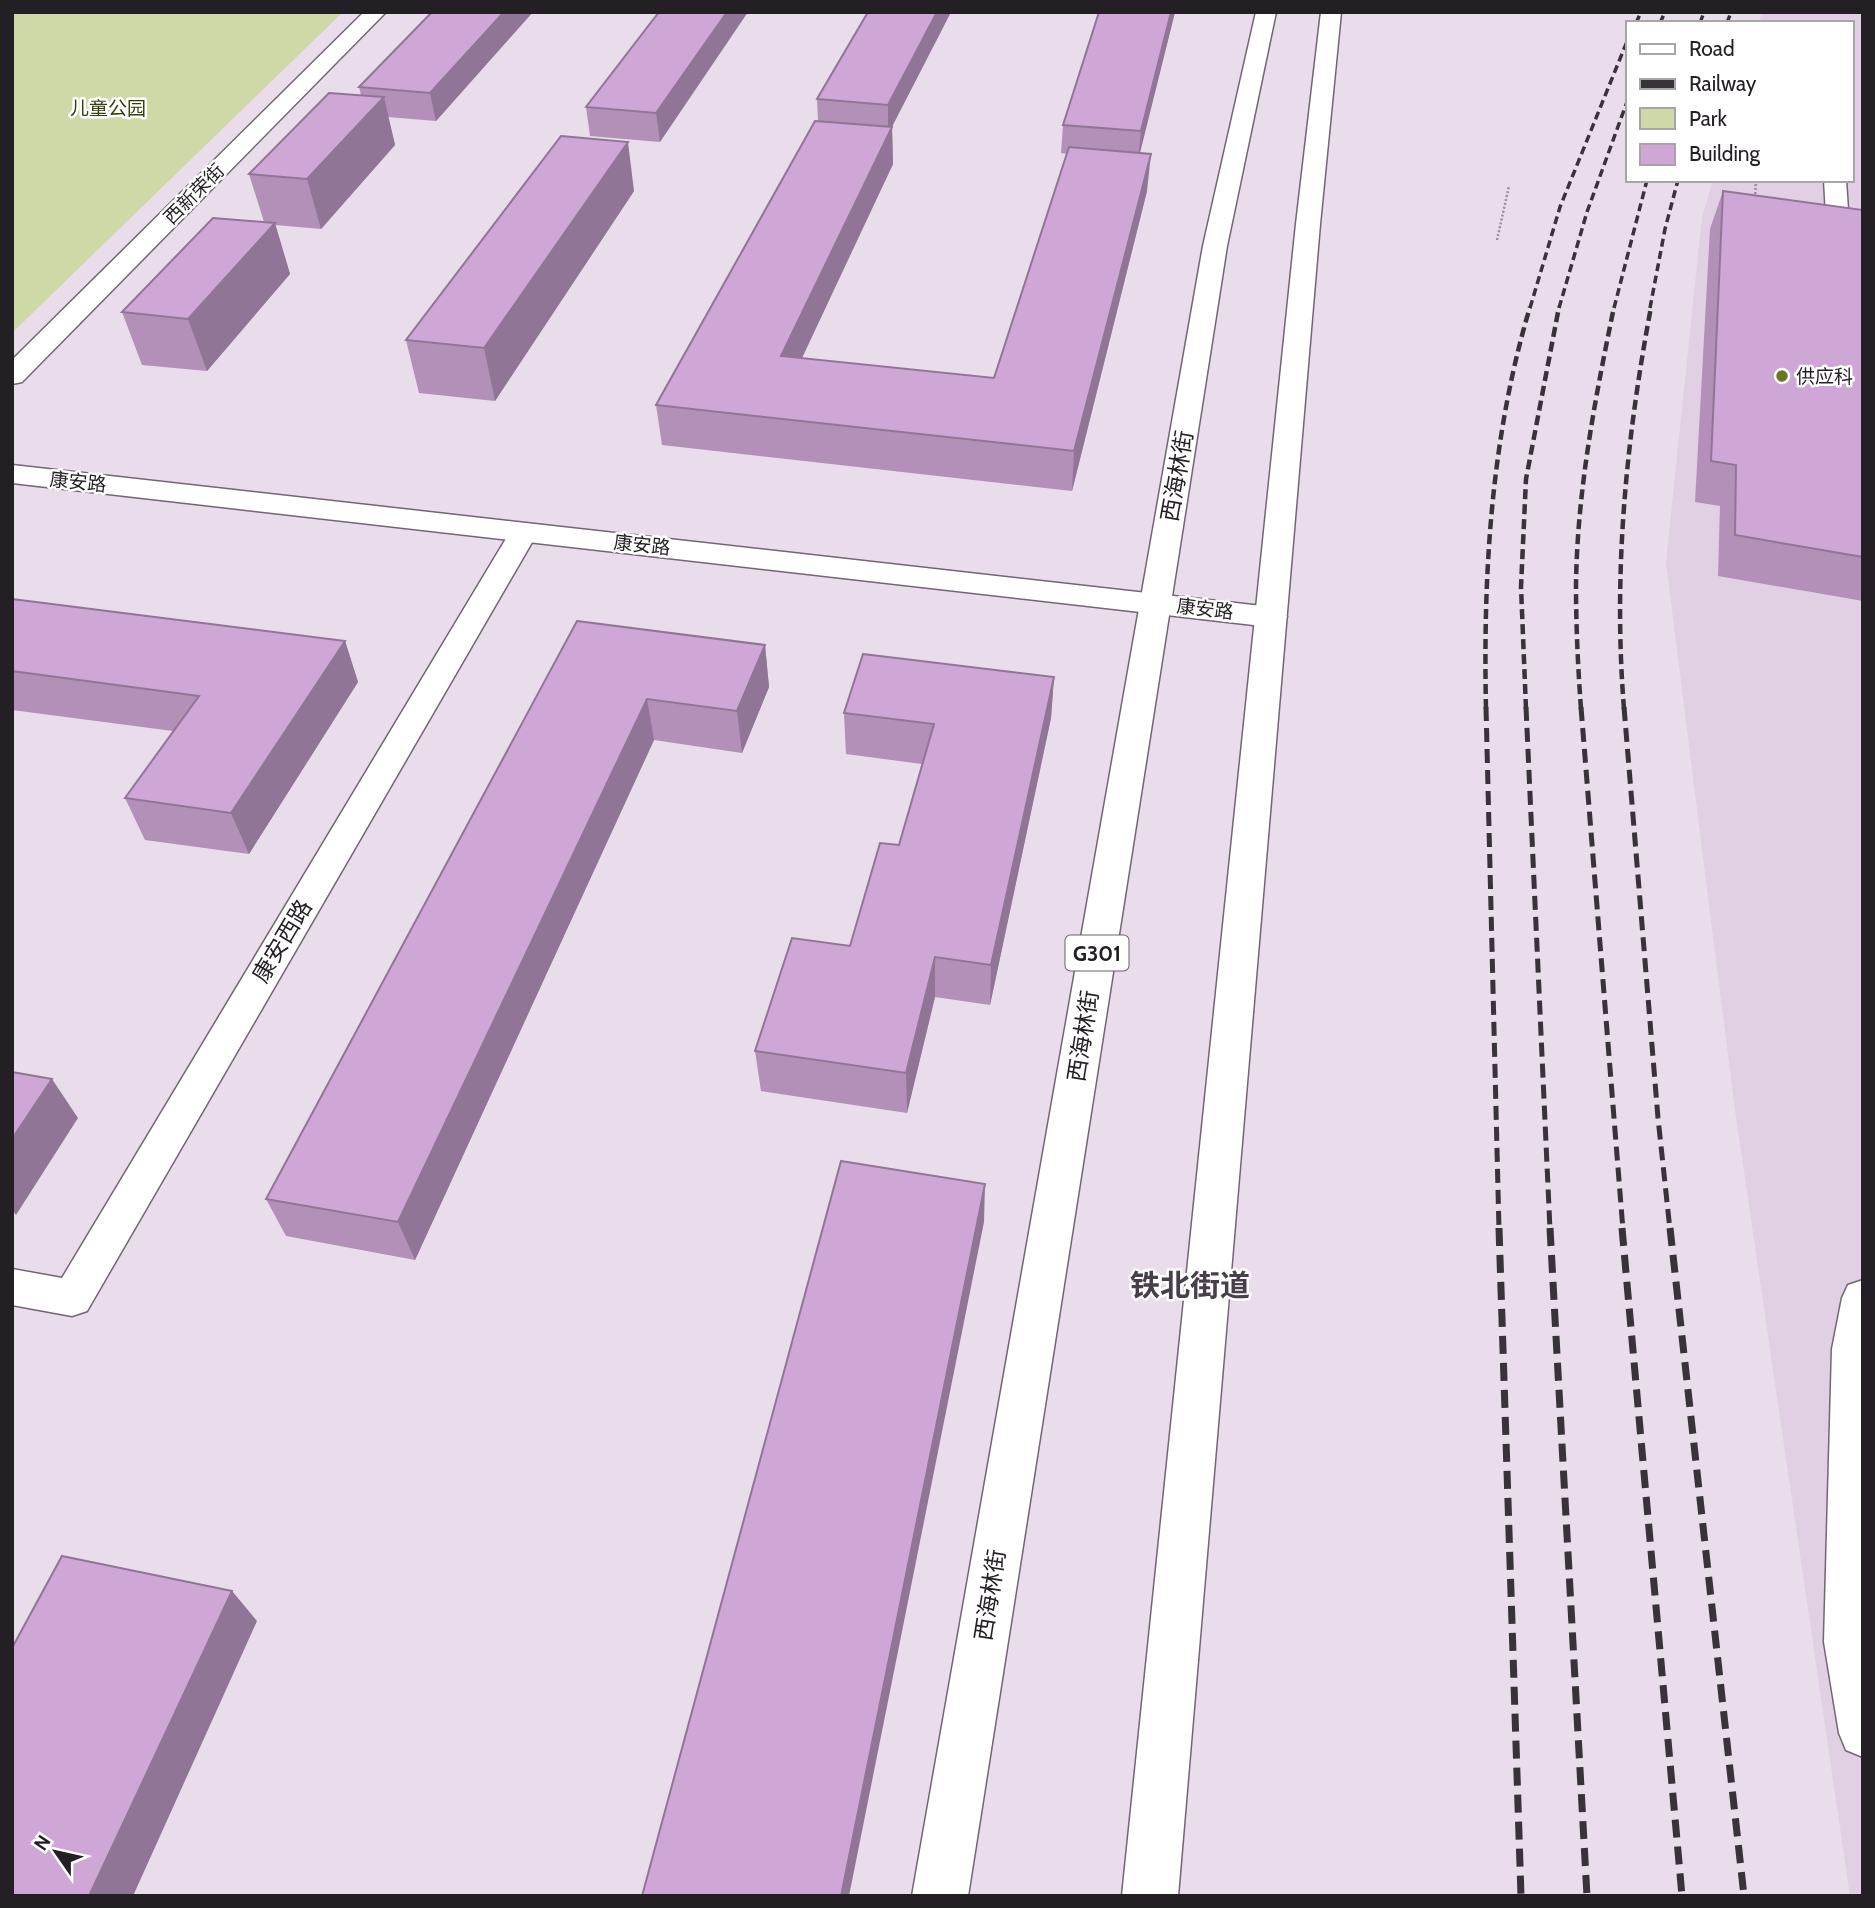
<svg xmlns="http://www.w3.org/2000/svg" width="1875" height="1908" font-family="Cabin,'Noto Sans SC',sans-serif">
  <rect width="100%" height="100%" fill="#e9dceb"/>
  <!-- built -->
  <path fill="#e1cfe4" d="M1762 12H1863V1896H1850L1734 1103 1666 562 1702 217 1713 180H1852V23H1759Z"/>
  <!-- green -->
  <path fill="#cfd9a7" d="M12 12H343L12 333Z"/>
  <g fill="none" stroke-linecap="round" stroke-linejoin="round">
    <!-- lane casing -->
    <g stroke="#726673" stroke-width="3">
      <path id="lane" d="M1824 180H1846L1848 210 1863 211V225L1829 220 1826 215Z
        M524 524 534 526 538 532 87 1311 72 1316 12 1305V1269L62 1278 510 532 514 526Z
        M1863 1280V1757L1846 1750 1839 1733 1824 1642 1832 1349 1842 1298 1848 1285Z"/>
    </g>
    <!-- secondary casing -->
    <g stroke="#726673" stroke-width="3">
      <path id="secondary" d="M364 12H386L22 382 12 384V360Z
        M12 465 1271 607 1282 610 1287 617 1282 624 1271 627 12 483Z"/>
    </g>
    <!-- highway casing -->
    <g stroke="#726673" stroke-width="3">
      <path id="highway" d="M1256 12H1276L1227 246 968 1896H912L1203 246Z
        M1321 12H1341L1320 224 1178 1896H1122L1296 224Z"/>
    </g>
    <!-- path -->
    <path stroke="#988e9a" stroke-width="2.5" stroke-dasharray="2 2" stroke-linecap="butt" d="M1755 198 1756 180
      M1497 240 1509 186"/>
    <!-- lane -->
    <use href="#lane" fill="#fff" fill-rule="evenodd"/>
    <!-- secondary -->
    <use href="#secondary" fill="#fff" fill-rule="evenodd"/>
    <!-- highway -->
    <use href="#highway" fill="#fff" fill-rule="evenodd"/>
    <!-- rail-far3 -->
    <path stroke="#383239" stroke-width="3.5" stroke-dasharray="8 4.5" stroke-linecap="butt" d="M1636 23 1641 12
      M1660 23 1665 12
      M1700 23 1704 12
      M1727 23 1731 12
      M1530 308 1560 207 1628 39
      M1559 308 1587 212 1628 99
      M1614 308 1647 180
      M1650 308 1665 229 1678 180"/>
    <!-- rail-far2 -->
    <path stroke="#383239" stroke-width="4.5" stroke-dasharray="10 5" stroke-linecap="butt" d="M1486 709C1483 574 1491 437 1530 307
      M1526 709 1521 587 1526 479 1559 307
      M1581 709C1578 668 1576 627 1576 586 1577 492 1595 399 1614 307
      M1624 709C1613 573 1626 440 1651 307"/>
    <!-- rail-far1 -->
    <path stroke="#383239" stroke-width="5" stroke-dasharray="14 7" stroke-linecap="butt" d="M1486 707 1499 1230
      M1526 707 1550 1230
      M1581 707 1623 1230
      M1624 707 1658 1118 1670 1230"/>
    <!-- rail -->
    <path stroke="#383239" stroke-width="7" stroke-dasharray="18 9" stroke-linecap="butt" d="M1499 1228 1521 1896
      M1550 1228 1587 1896
      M1622 1228 1682 1896
      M1670 1228 1744 1896"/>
  </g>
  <!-- wall -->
  <path fill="#b290b8" d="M432 12H533L436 121 388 117 395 145 321 229 275 225 290 274 207 371 142 365 122 312 264 222 249 174 361 95 359 87Z
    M659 12 660 142 590 136 586 107Z
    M868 12H951L892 127 893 164 802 358 994 378 1067 154 1061 153 1063 125 1175 12 1140 153 1147 191 1072 491 662 445 656 405 818 121 817 99Z
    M634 191 495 401 419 393 406 340Z
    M1723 191 1863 210V601L1718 576 1720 506 1695 502 1710 229Z
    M12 599 345 641 358 682 249 854 145 840 125 798 173 731 12 710Z
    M577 621 765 645 769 687 742 753 654 740 415 1260 286 1236 266 1199Z
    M1054 677 1051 718 990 1005 935 997 907 1113 761 1091 755 1051 850 946 899 845 922 764 846 754 844 713Z"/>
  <!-- shaded-wall -->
  <path fill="#917596" d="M504 12H533L436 121 430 93Z
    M727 12H748L660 142 656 113Z
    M937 12H951L888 134V105Z
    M1171 12H1175L1138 160 1141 131Z
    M384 97 395 145 321 229 307 179Z
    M892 127 893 164 784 396 781 356Z
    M628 142 634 191 495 401 484 348Z
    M1151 154 1147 191 1072 491 1074 451Z
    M275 223 290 274 207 371 188 319Z
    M345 641 358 682 249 854 231 813Z
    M765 645 769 687 742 753 737 711Z
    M1054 677 1051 718 990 1005 991 965Z
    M647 699 654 740 415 1260 398 1222Z
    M935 957V997L907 1113 906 1073Z
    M52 1079 78 1118 16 1215 12 1210V1139Z
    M985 1184 984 1222 849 1896H841Z
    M232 1591 257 1621 133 1896H89Z"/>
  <!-- building -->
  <path fill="#cfa7d6" stroke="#917596" stroke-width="2" d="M432 12H504L430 93 359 87Z
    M659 12H727L656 113 586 107Z
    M868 12H937L888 105 817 99Z
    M1099 12H1171L1141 131 1063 125Z
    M329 93 384 97 307 179 249 174Z
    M815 121 892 127 781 356 994 378 1069 147 1151 154 1074 451 656 405Z
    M561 136 628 142 484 348 406 340Z
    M1723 191 1863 210V557L1735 535 1736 465 1711 461Z
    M213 218 275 223 188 319 122 312Z
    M12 599 345 641 231 813 125 798 199 696 12 671Z
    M577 621 765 645 737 711 647 699 398 1222 266 1199Z
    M863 654 1054 677 991 965 935 957 906 1073 755 1051 792 938 850 946 880 843 899 845 934 724 844 713Z
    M12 1072 52 1079 12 1139Z
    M841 1161 985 1184 841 1896H642Z
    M62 1556 232 1591 89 1896H12V1648Z"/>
  <!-- markers -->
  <circle fill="#6b7622" stroke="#fff" stroke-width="2.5" cx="1782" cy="376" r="7"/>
  <g text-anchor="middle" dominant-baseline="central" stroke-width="5" stroke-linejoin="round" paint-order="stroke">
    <!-- far-park labels -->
    <g font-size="19" fill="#363d11" stroke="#fff">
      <text x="108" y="108">儿童公园</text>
    </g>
    <!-- far-street labels -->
    <g font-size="19" fill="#241f25" stroke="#fff">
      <text transform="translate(194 194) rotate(-45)">西新荣街</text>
      <text transform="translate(78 482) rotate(6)">康安路</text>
      <text transform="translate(642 545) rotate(6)">康安路</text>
      <text transform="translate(1205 609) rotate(7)">康安路</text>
    </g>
    <!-- far-poi labels -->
    <g font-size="19" fill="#241f25" stroke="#fff" text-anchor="start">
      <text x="1796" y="376">供应科</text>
    </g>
    <!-- shield labels -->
    <rect fill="#fff" stroke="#666266" stroke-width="2" x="1065.5" y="935.5" width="63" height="35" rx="5"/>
    <g font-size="21" font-weight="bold" fill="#241f25">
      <text x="1097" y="953">G301</text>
    </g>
    <!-- street labels -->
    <g font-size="23" fill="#241f25" stroke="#fff">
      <text transform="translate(1177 476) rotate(-80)">西海林街</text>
      <text transform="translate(282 941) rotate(-59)">康安西路</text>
      <text transform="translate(1083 1036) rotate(-81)">西海林街</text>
      <text transform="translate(990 1595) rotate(-81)">西海林街</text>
    </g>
    <!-- district labels -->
    <g font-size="30" font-weight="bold" fill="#493e4b" stroke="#fff">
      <text x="1190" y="1285">铁北街道</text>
    </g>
  </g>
  <!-- border -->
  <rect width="1875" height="1908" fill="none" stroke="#241f25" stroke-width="28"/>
  <!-- legend -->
  <rect x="1626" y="21" width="228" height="161" fill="#ffffff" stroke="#a7a5a8" stroke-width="2"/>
  <rect x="1640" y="44" width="35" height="10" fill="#ffffff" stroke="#a7a5a8" stroke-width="2"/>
  <text x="1689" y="56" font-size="21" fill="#241f25">Road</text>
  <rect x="1640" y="79" width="35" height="10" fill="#383239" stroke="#a7a5a8" stroke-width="2"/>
  <text x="1689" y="91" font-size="21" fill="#241f25">Railway</text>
  <rect x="1640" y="108" width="35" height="21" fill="#cfd9a7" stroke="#a7a5a8" stroke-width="2"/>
  <text x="1689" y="126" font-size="21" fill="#241f25">Park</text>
  <rect x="1640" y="144" width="35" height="21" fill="#cfa7d6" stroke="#a7a5a8" stroke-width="2"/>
  <text x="1689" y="161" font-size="21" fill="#241f25">Building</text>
  <!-- north arrow -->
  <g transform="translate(56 1852) rotate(304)" stroke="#ffffff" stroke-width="5" paint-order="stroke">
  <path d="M0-5L12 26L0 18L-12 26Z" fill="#241f25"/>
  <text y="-10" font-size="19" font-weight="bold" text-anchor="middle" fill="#241f25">N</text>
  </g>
</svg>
